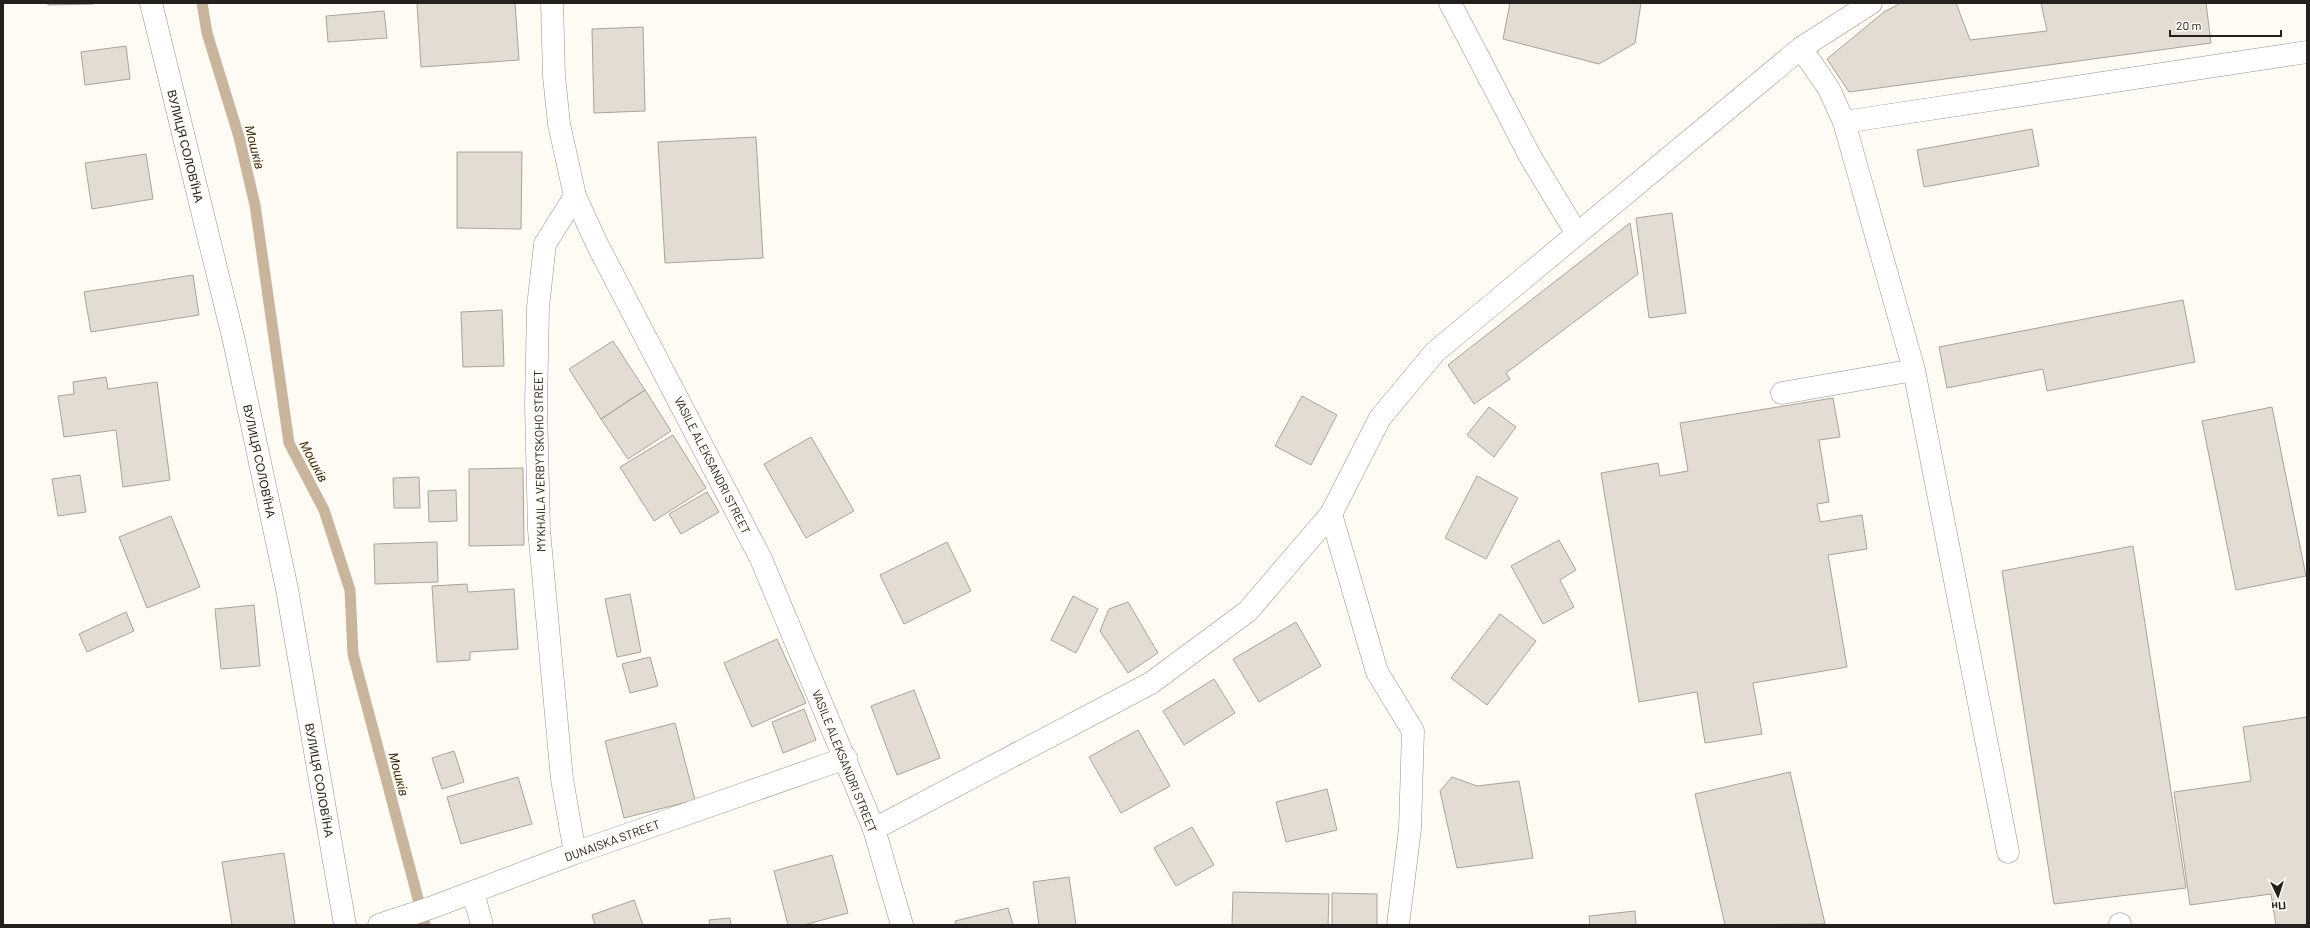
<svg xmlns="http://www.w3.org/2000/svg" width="2310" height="928" font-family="Barlow,sans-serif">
  <rect width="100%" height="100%" fill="#fefaf4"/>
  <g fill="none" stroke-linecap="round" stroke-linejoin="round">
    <!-- stream -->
    <path stroke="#c8b59b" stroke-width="11" d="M202 3 207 33 239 137 255 205 289 443 324 510 350 590 353 654 425 925"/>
  </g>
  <!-- building -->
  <path fill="#e3dcd3" stroke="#a9a39a" d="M48 3H94V4L48 5Z
    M417 3H515L519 60 421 67Z
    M1510 3H1641L1635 43 1599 64 1503 39Z
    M1901 3H1956L1970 40 2047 31 2041 3H2206L2211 43 1849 92 1827 59 1884 12Z
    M384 11 387 38 328 42 326 16Z
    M643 27 645 111 594 113 592 29Z
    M126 46 130 79 85 85 81 52Z
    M2032 129 2039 166 1924 187 1917 150Z
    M756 137 763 258 665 263 658 142Z
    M457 152H522L521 229 457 228Z
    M146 154 153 199 92 209 85 163Z
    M1672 213 1686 313 1649 318 1636 218Z
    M1630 223 1638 274 1506 373 1510 379 1474 404 1448 365Z
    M193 275 199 315 91 332 84 292Z
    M2183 300 2195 362 2047 391 2043 369 1947 388 1939 347Z
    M502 310 504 366 463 367 461 312Z
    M613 341 645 390 601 419 569 369Z
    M106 377 108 389 157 382 170 480 123 487 116 430 64 437 58 396 74 394 73 382Z
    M645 390 671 431 628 459 601 419Z
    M1302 396 1337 415 1311 465 1275 446Z
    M1833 398 1840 437 1819 440 1829 502 1817 504 1820 522 1862 515 1867 549 1828 555 1847 667 1753 683 1762 734 1705 743 1697 692 1639 702 1601 473 1658 463 1660 476 1688 471 1680 423Z
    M1489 407 1516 427 1494 457 1467 435Z
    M2272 407 2306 576 2236 590 2202 421Z
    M673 435 706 488 654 521 620 467Z
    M811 437 854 511 806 538 764 464Z
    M523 468 524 545 469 546V469Z
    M80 475 86 512 58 516 52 479Z
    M1477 476 1518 498 1486 559 1445 538Z
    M419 477 420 508H394L393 478Z
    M456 490 457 521 429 522 428 491Z
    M707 492 719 512 681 534 669 514Z
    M171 516 200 587 147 608 119 537Z
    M1559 540 1576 570 1560 580 1574 607 1543 624 1511 566Z
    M437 542 438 582 375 584 374 544Z
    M947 542 971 591 904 624 880 575Z
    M2133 546 2186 888 2054 904 2002 571Z
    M467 584 468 592 514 589 518 649 470 652V660L437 662 432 586Z
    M630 594 641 652 617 657 605 599Z
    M1073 596 1098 609 1076 653 1051 640Z
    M1128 602 1158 653 1128 673 1100 631 1109 609Z
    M254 605 260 666 221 669 215 609Z
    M126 612 134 631 87 652 79 634Z
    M1500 614 1536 641 1487 705 1451 678Z
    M1296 622 1321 666 1259 702 1233 659Z
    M777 639 806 703 752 727 724 663Z
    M650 657 658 686 630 693 622 664Z
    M1214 679 1235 713 1184 745 1163 711Z
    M914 690 940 758 897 775 871 706Z
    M804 709 816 740 783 753 772 722Z
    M2307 717V925H2276L2271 894 2190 905 2174 792 2251 781 2243 727Z
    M675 723 695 800 624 818 605 741Z
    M1138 730 1170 786 1121 813 1089 757Z
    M454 751 464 782 442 789 432 758Z
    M1790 772 1825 924 1725 925 1695 794Z
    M518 777 532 824 461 844 447 797Z
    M1452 777 1477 786 1519 781 1533 858 1457 868 1440 791Z
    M1327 789 1337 830 1286 842 1276 802Z
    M1192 827 1214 865 1176 886 1154 848Z
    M284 853 295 925H232L222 862Z
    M832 855 848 913 804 925H788L774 871Z
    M1069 877 1076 925H1039L1033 882Z
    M1233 892 1329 894 1328 925H1232Z
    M1332 893 1377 894V925H1332Z
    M634 900 643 925H595L592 915Z
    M1008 908 1013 925H956L955 921Z
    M1635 911 1636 925H1590L1589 916Z
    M730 918 731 925H710L709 920Z"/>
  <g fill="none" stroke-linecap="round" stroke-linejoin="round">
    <!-- service casing -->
    <g stroke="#98928a" stroke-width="23">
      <path id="service" d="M1450 3 1531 158 1577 234
        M1801 48 1829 89 1844 122
        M1782 393 1914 370
        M1331 514 1377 672 1413 731 1410 829 1398 925
        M2008 852 1914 370 1844 122 2307 52
        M2120 924V925"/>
    </g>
    <!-- minor casing -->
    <g stroke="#98928a" stroke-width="23">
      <path id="minor" d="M151 3 234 341 287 589 345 925
        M874 829 1151 683 1248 611 1331 514 1380 418 1435 352 1801 48 1871 3
        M575 853 562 779 539 530 536 405 538 307 545 244 575 196
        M473 892 482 925
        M379 925 433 907 575 853 846 758"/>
    </g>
    <!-- secondary casing -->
    <g stroke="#98928a" stroke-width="23">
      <path id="secondary" d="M552 3 554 76 559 124 575 196 597 244 761 559 874 829 902 925"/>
    </g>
    <!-- service -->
    <use href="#service" stroke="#fff" stroke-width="22"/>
    <!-- minor -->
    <use href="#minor" stroke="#fff" stroke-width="22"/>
    <!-- secondary -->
    <use href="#secondary" stroke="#fff" stroke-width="22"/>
  </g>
  <g text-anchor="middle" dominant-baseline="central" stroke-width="3" stroke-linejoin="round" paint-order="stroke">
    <!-- street labels -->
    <g font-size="12" fill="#23201d" stroke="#fefaf4">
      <text transform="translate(186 146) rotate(76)">ВУЛИЦЯ СОЛОВ'ЇНА</text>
      <text transform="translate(260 461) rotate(78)">ВУЛИЦЯ СОЛОВ'ЇНА</text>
      <text transform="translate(539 461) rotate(-91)">MYKHAILA VERBYTSKOHO STREET</text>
      <text transform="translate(713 465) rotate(63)">VASILE ALEKSANDRI STREET</text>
      <text transform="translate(845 761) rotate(68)">VASILE ALEKSANDRI STREET</text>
      <text transform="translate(320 780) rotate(80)">ВУЛИЦЯ СОЛОВ'ЇНА</text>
      <text transform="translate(612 840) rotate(-20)">DUNAISKA STREET</text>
    </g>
    <!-- water labels -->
    <g font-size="13" font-style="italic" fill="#3c2704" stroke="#fefaf4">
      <text transform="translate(255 147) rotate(76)">Мошків</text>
      <text transform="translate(314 461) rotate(62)">Мошків</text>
      <text transform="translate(399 774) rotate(75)">Мошків</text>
    </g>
  </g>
  <!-- border -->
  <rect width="2310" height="928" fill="none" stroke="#23201d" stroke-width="8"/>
  <!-- north arrow -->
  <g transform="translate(2278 896) rotate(176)" stroke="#fefaf4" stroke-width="3" paint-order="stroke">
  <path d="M0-3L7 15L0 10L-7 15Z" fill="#23201d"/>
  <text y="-6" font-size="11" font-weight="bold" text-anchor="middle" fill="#23201d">Пн</text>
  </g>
  <!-- scale -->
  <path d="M2170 30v6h111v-6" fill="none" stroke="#23201d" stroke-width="2"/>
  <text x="2176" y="30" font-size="12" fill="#23201d" stroke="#fefaf4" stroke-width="3" paint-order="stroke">20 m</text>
</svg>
